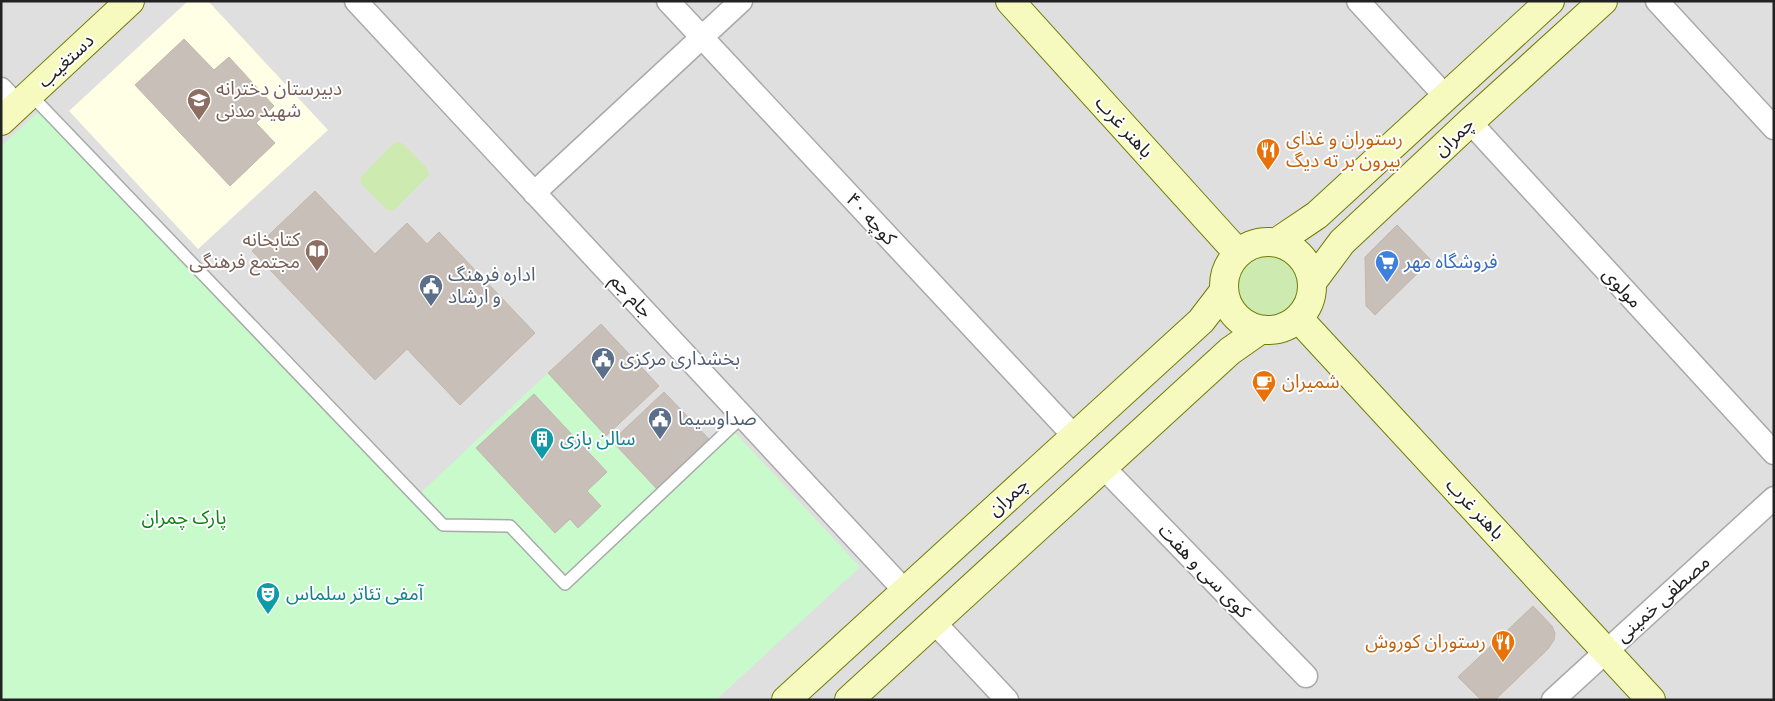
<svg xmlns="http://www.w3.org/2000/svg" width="1775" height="701" font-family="Signika,'Noto Sans Arabic',sans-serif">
  <rect width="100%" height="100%" fill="#f2efe9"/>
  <!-- residential -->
  <path fill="#e0dfdf" d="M1 1H1774V700H1Z"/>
  <!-- education -->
  <path fill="#ffffe5" d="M188 1H208L328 130 198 249 69 111Z"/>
  <!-- grass -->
  <path fill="#cdebb0" d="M398 142 402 143 427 168 429 175 396 208 392 211 386 209 361 184 360 178 393 144Z
    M1237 286a31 31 0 1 1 62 0a31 31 0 1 1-62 0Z"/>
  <!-- park -->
  <path fill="#c8facc" d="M46 105 416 497 548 373 659 492 728 425 860 567 716 700H1V146Z"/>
  <!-- building -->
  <path fill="#c7bfb8" stroke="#c4b6ab" d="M184 39 214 70 229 57 274 106 256 123 275 143 230 186 135 85Z
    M315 191 375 254 407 223 427 244 439 232 535 333 460 405 407 349 375 380 252 251Z
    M1397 225 1431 260 1375 315 1366 306 1365 257Z
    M601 324 659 386 606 436 548 373Z
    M664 392 709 439 657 489 612 441Z
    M534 394 607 472 587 491 601 506 578 528 570 519 555 533 476 448Z
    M1533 606 1552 626 1555 633 1554 640 1548 649 1495 700H1481L1458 677Z"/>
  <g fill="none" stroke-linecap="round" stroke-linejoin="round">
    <!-- lane casing -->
    <g stroke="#a9a9a9" stroke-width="14">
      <path id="lane" d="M30 94 443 525 510 526 565 584 743 416"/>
    </g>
    <!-- street casing -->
    <g stroke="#a9a9a9" stroke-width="25">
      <path id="street" d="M356 1 905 591
        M668 1 1074 436
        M1358 1 1446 97
        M1657 1 1774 128
        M1 89 17 106
        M1470 122 1774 453
        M534 193 741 1
        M1103 467 1306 676
        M934 622 1007 700
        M1553 700 1774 498"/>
    </g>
    <!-- secondary casing -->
    <g stroke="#707d05" stroke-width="30">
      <path id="secondary" d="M1010 1 1238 253
        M1 121 130 1
        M1224 286a44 44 0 1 1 88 0a44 44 0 1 1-88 0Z
        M1277 242 1317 215 1550 1
        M1313 281 1342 242 1470 122 1603 1
        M1299 319 1651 700
        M786 700 1201 321 1224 291
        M849 700 1230 351 1260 330"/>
    </g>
    <!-- lane -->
    <use href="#lane" stroke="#fff" stroke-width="11"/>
    <!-- street -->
    <use href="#street" stroke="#fff" stroke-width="22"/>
    <!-- secondary -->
    <use href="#secondary" stroke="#f7fabf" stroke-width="28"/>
  </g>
  <!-- icons -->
  <defs>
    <g id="school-pin" transform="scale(1.25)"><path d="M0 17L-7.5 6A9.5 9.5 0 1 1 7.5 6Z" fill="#8d6e63" stroke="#fff"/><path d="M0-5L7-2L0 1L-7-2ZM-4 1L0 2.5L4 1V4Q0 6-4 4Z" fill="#fff"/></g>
    <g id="restaurant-pin" transform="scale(1.25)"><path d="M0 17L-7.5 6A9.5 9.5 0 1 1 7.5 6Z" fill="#e8710a" stroke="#fff"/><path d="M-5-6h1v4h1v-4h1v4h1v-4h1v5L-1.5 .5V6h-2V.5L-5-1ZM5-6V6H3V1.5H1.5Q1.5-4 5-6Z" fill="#fff"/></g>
    <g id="library-pin" transform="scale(1.25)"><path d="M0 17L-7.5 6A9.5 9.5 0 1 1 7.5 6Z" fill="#8d6e63" stroke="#fff"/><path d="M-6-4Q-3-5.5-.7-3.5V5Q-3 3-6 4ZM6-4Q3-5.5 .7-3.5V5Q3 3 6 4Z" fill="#fff"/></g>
    <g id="supermarket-pin" transform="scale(1.25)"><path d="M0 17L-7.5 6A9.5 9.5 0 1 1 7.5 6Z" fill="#3f7fe0" stroke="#fff"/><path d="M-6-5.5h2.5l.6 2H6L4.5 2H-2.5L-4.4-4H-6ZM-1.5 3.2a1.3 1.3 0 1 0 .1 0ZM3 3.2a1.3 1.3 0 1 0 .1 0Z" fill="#fff"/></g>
    <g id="civic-pin" transform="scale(1.25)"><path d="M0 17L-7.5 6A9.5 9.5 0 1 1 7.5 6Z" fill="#5c6f8a" stroke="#fff"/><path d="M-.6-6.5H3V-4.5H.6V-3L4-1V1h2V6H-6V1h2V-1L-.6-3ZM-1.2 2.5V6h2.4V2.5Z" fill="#fff"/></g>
    <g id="cafe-pin" transform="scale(1.25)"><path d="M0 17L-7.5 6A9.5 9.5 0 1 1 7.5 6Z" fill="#e8710a" stroke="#fff"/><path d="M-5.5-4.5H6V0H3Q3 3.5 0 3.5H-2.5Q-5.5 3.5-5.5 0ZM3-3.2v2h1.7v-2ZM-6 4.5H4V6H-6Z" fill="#fff"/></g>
    <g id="building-pin" transform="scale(1.25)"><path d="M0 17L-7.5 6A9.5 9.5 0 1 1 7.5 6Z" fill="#0f9aa8" stroke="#fff"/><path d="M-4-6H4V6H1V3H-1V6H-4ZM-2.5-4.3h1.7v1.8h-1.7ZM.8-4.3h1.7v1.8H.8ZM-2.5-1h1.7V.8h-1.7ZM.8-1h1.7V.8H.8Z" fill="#fff"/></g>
    <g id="theatre-pin" transform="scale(1.25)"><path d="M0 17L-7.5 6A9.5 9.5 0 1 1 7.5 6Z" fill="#0f9aa8" stroke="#fff"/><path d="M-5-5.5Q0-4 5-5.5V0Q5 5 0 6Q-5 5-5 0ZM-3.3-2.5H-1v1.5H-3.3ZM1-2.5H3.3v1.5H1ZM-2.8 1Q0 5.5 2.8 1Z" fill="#fff"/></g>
  </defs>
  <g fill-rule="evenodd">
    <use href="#school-pin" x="199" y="100"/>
    <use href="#restaurant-pin" x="1268" y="150"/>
    <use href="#library-pin" x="317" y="251"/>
    <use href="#supermarket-pin" x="1387" y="262"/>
    <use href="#civic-pin" x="431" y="286"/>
    <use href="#civic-pin" x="603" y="359"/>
    <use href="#cafe-pin" x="1264" y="382"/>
    <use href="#civic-pin" x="660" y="419"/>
    <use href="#building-pin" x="542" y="439"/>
    <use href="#theatre-pin" x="268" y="594"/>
    <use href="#restaurant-pin" x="1503" y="642"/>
  </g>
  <g text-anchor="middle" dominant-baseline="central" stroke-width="4" stroke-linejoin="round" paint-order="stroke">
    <!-- street labels -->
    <g font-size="19" fill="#222" stroke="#fff">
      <text transform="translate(66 61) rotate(-43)">دستغیب</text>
      <text transform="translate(1124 127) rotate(48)">باهنر غرب</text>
      <text transform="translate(1454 137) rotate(-43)">چمران</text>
      <text transform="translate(871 219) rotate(47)">کوچه ۴۰</text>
      <text transform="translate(1622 288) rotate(47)">مولوی</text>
      <text transform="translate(631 296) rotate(47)">جام جم</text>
      <text transform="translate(1008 497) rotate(-42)">چمران</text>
      <text transform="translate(1475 509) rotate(47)">باهنر غرب</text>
      <text transform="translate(1204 571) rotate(46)">کوی سی و هفت</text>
      <text transform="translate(1663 599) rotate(-42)">مصطفی خمینی</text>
    </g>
    <!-- education labels -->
    <g font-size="19" fill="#785e54" stroke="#fff" text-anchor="start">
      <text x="216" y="89">دبیرستان دخترانه<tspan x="216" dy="22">شهید مدنی</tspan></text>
      <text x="300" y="240" text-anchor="end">کتابخانه<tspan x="300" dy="22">مجتمع فرهنگی</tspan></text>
    </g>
    <!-- food labels -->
    <g font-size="19" fill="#c56008" stroke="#fff" text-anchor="start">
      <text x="1286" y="139">رستوران و غذای<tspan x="1286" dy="22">بیرون بر ته دیگ</tspan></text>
      <text x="1282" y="382">شمیران</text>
      <text x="1486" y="642" text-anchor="end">رستوران کوروش</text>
    </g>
    <!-- shop labels -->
    <g font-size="19" fill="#366cbe" stroke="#fff" text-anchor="start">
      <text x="1404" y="262">فروشگاه مهر</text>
    </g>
    <!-- service labels -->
    <g font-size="19" fill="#4e5e75" stroke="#fff" text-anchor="start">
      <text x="448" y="275">اداره فرهنگ<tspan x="448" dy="22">و ارشاد</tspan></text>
      <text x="620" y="359">بخشداری مرکزی</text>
      <text x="678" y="419">صداوسیما</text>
    </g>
    <!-- culture labels -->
    <g font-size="19" fill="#0d838f" stroke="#fff" text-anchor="start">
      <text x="560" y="439">سالن بازی</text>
      <text x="286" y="594">آمفی تئاتر سلماس</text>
    </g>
    <!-- park labels -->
    <g font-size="19" fill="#0c8416" stroke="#fff">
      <text x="184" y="518">پارک چمران</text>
    </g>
  </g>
  <!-- border -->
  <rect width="1775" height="701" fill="none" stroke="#222222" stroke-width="5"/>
</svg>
